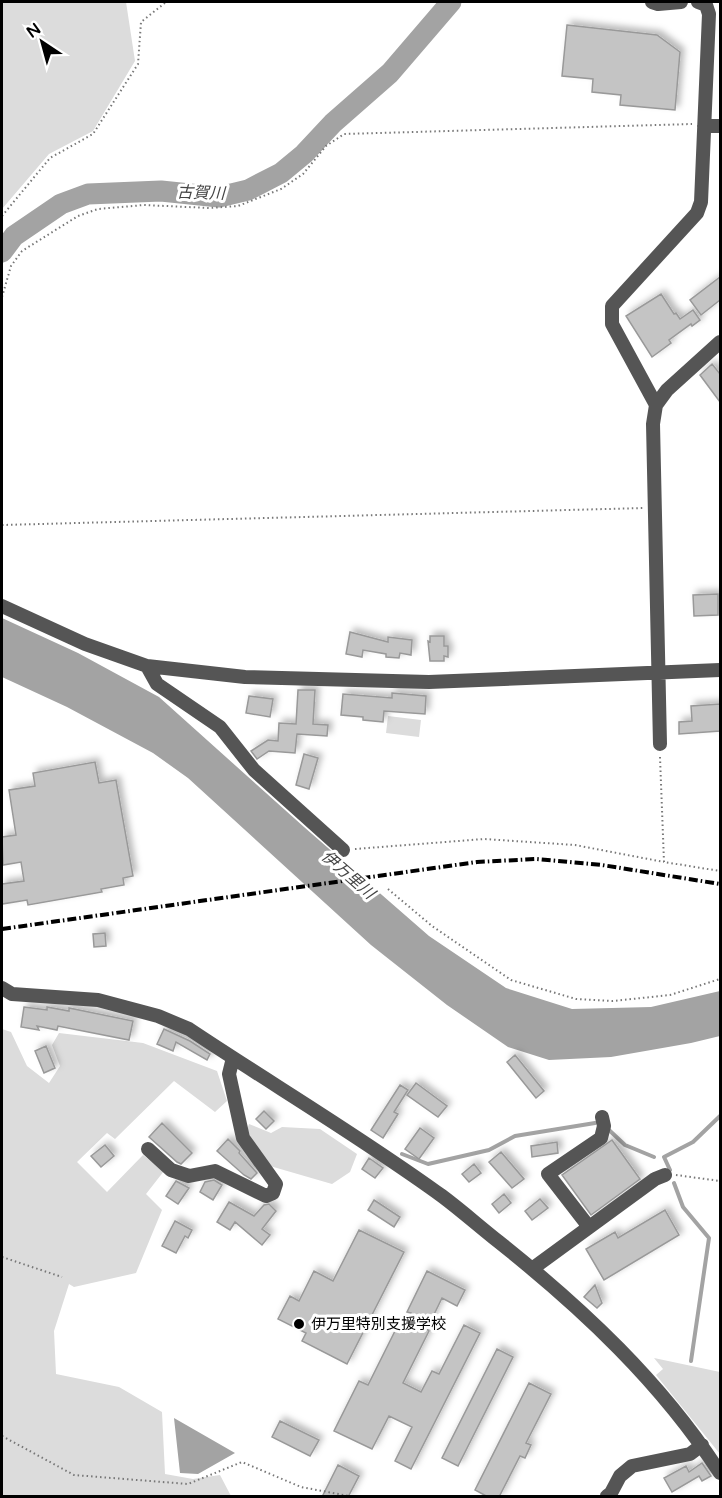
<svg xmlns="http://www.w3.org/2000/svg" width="722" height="1498" font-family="'Varela Round','Noto Sans JP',sans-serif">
  <defs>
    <filter id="shadow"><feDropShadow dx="4" dy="-4" stdDeviation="3" flood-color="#0004"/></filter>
  </defs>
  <rect width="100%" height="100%" fill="#fff"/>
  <!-- green -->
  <path fill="#dcdcdc" d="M2 2H126L135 61 93 131 49 154 2 209Z
    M388 716 421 720 419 737 386 733Z
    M2 1029 11 1032 27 1066 49 1083 60 1066 52 1045 59 1033 143 1043 217 1071 227 1101 215 1112 174 1081 115 1139 107 1133 77 1162 107 1192 143 1155 164 1171 146 1194 162 1210 136 1273 74 1287 69 1284 54 1331 56 1374 119 1387 162 1412 165 1474 193 1479 220 1475 231 1496H2Z
    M249 1124 271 1133 282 1127 320 1129 357 1154 350 1172 332 1184 270 1166 245 1135Z
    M654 1358 720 1372V1454L656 1375 663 1369Z"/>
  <!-- water -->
  <path fill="#a3a3a3" d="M2 618 78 653 159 697 304 827 429 936 506 988 572 1009 651 1007 720 991V1036L691 1043 611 1057 549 1060 508 1047 447 1005 371 945 188 778 153 753 67 707 2 677Z
    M174 1418 235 1453 198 1474 180 1473Z"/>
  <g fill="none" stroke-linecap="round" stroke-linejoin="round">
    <!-- stream -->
    <path stroke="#a3a3a3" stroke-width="4" d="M609 1130 625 1145 654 1157
      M402 1154 428 1164 489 1150 515 1136 595 1123
      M670 1170 664 1157 693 1142 720 1116
      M674 1183 683 1207 709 1238 691 1361"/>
    <!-- river -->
    <path stroke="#a3a3a3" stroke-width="21" d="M2 252 14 236 61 204 88 194 161 191 219 197 248 190 281 173 304 154 333 123 390 73 451 2"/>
  </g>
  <!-- building -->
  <path fill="#c4c4c4" stroke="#999" stroke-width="1.5" filter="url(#shadow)" d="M567 25 657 35 680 52 675 110 620 105 621 95 592 92 593 79 562 76Z
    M720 277V300L701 315 690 300Z
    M661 294 674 314 676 313 680 319 693 310 700 320 692 326 691 324 669 340 671 343 652 357 626 316Z
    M712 364 720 374V402L700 375Z
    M718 594V615L694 616 693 595Z
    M350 632 388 642V637L412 640 411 655 400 653 399 658 386 657V654L363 650 362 657 346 654Z
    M430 636H444V646H448V657L444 656V661H430L428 641 430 642Z
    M298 690H315L313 724 328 725 327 736 297 734 295 753 269 751 257 759 251 751 268 740 278 741 279 723 296 724Z
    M392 693 426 696 425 714 384 711 383 722 363 720V717L341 715 343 694 392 698Z
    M249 696 273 699 270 717 246 713Z
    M720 704V731L679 734V722L692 721 691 706Z
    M304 754 318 758 309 789 296 785Z
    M95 762 99 783 116 780 133 876 123 878 124 885 101 889 102 892 28 905 27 900 2 904V884L24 881 21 862 3 865 2 837 16 835 9 790 35 786 33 773Z
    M105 933 106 946 94 947 93 934Z
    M24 1007 47 1010V1007L69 1011V1008L133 1021 129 1040 58 1026 57 1030 37 1026 39 1030 21 1027Z
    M164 1029 190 1041 210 1054 207 1060 176 1042 173 1051 157 1044Z
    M46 1046 55 1068 44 1073 35 1051Z
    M515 1055 544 1091 536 1098 507 1062Z
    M416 1083 447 1106 438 1117 407 1095Z
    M400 1085 408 1090 394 1112 398 1114 383 1138 371 1130Z
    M264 1111 274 1121 266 1129 256 1119Z
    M162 1123 192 1153 181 1164 177 1162 149 1137Z
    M420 1128 434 1138 419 1159 405 1149Z
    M228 1139 240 1151 239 1153 257 1173 251 1179 244 1175 217 1151Z
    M612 1140 640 1179 591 1215 562 1175Z
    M557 1142 558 1153 532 1157 531 1146Z
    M105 1145 114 1156 101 1167 91 1156Z
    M501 1152 524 1179 512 1188 489 1162Z
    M369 1158 383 1168 375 1178 362 1169Z
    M474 1164 481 1173 469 1182 462 1174Z
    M214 1180 222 1185 213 1200 200 1192 205 1182Z
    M176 1181 189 1188 178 1204 166 1196Z
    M504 1194 511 1203 499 1213 492 1204Z
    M540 1199 548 1208 532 1220 525 1211Z
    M374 1200 400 1217 394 1227 368 1210Z
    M229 1202 254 1216 264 1205 269 1204 276 1211 262 1229 270 1235 262 1245 235 1222 230 1230 217 1222Z
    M665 1210 679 1235 604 1280 586 1249 615 1232 618 1238Z
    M175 1221 192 1230 188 1238 185 1236 176 1253 162 1246Z
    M359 1230 404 1252 347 1364 302 1341 306 1333 278 1319 290 1296 299 1301 314 1271 333 1281Z
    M427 1271 465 1290 457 1306 442 1298 427 1329 429 1331 403 1383 421 1392 432 1371 439 1374 464 1325 480 1333 411 1469 395 1461 412 1427 389 1416 372 1449 334 1431 359 1381 368 1385 396 1329 402 1332 411 1313 407 1312Z
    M595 1285 602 1303 597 1308 584 1297Z
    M497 1349 513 1357 458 1466 442 1458Z
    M529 1383 551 1394 526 1443 531 1445 525 1458 520 1456 499 1497H488L475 1490Z
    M280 1421 319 1440 310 1456 272 1437Z
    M702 1463 711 1476 702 1481 699 1476 672 1492 664 1478 686 1466 689 1472Z
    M338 1465 359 1476 348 1497H322Z"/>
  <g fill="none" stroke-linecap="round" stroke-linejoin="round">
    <!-- path -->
    <path stroke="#777" stroke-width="2" stroke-dasharray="1.5 3" stroke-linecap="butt" d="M2 216 50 158 93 134 138 64 141 22 166 2
      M2 297 11 266 22 251 78 216 98 209 144 205 209 208 238 206 281 189 303 174 326 146 344 134 692 124
      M2 525 644 508
      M660 757 664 862 720 871
      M355 849 484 839 575 845 664 862
      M388 889 432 926 511 980 576 999 613 1001 670 995 720 979
      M676 1175 720 1181
      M2 1257 62 1277
      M2 1436 74 1475 188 1484 242 1462 301 1487 349 1496"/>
    <!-- minor -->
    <path stroke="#555" stroke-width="14" d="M652 2 658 4 681 2
      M704 126H720
      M656 405 612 324V306L697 213 701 202 709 14 706 5 698 2
      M2 606 85 644 147 666 245 677 429 682 720 670
      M147 666 157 684 220 727 254 770 343 850
      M660 744 653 424 656 405 667 390 720 342
      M2 988 12 994 98 1000 158 1016 189 1029C273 1085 361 1137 442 1196 462 1211 480 1227 499 1242 583 1309 661 1382 720 1473
      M148 1149 171 1170 189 1176 215 1171 266 1196 273 1193 276 1184 243 1138 229 1074 233 1058
      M589 1227 548 1174 601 1138 604 1126 602 1117
      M532 1269 655 1179 665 1175
      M607 1496 611 1493 620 1476 632 1466 690 1454 702 1445"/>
    <!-- rail -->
    <path stroke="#000" stroke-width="4" stroke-dasharray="9 3 1.5 3" stroke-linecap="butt" d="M2 929 477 862 536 859 602 865 720 884"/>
  </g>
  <!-- markers -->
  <circle fill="#000" stroke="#fff" stroke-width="2" cx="299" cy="1324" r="6"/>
  <g text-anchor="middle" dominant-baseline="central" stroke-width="6" stroke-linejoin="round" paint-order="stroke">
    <!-- poi labels -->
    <g font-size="15" fill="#000" stroke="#fff" text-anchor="start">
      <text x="311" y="1324">伊万里特別支援学校</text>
    </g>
    <!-- water labels -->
    <g font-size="16" font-style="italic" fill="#444" stroke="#fff">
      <text transform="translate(201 193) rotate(2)">古賀川</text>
      <text transform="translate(348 875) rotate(41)">伊万里川</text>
    </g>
  </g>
  <!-- border -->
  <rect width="722" height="1498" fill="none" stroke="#000000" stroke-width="6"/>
  <!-- north arrow -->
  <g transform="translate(42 42) rotate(324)" stroke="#ffffff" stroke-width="4.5" paint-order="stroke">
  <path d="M0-4.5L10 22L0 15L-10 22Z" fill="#000000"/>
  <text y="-9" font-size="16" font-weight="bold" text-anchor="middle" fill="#000000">N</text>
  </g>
</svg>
